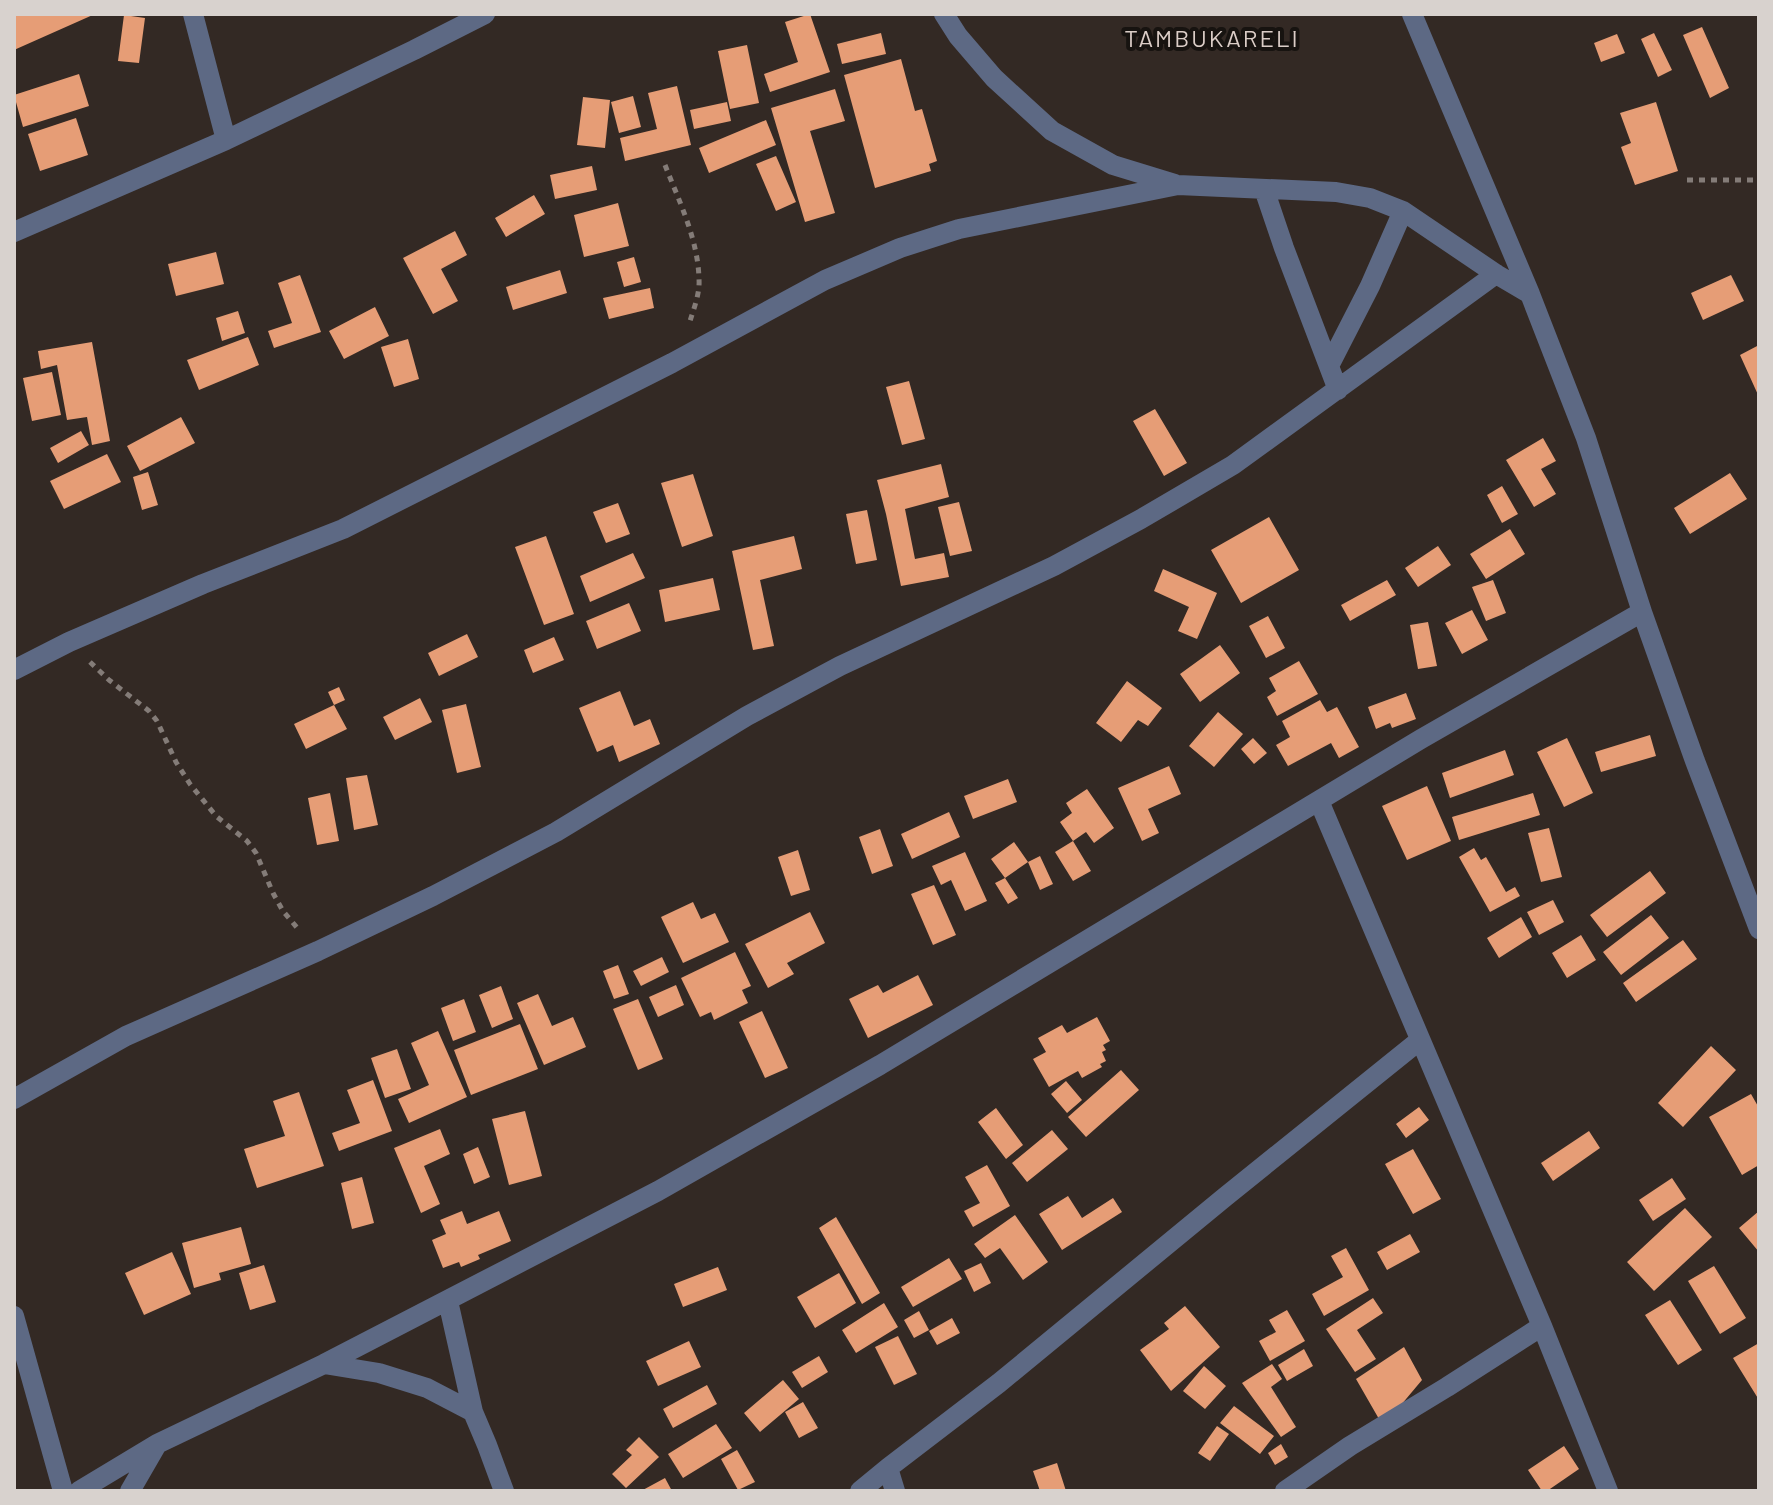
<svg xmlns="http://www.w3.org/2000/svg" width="1773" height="1505" font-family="Barlow,sans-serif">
  <rect width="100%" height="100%" fill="#332924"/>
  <!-- building -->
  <path fill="#e69d76" d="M14 14H95L14 50Z
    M810 14 830 72 770 92 764 74 798 62 785 22Z
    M124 15 145 18 139 63 118 61Z
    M1702 27 1729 88 1710 98 1683 35Z
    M881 33 886 54 842 64 837 44Z
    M1654 33 1672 70 1658 77 1641 39Z
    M1617 34 1625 53 1601 62 1594 43Z
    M747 45 759 103 730 109 718 51Z
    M901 59 915 111 922 109 937 161 929 164 931 171 875 188 844 75Z
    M79 74 89 106 23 127 14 95Z
    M677 86 691 145 625 161 620 138 657 129 648 93Z
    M835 89 845 121 810 131 835 213 805 222 771 108Z
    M633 96 641 127 619 133 611 102Z
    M583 97 610 100 605 148 577 145Z
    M727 102 731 121 694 129 690 110Z
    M1656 102 1678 171 1635 185 1621 147 1631 143 1620 113Z
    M76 118 88 155 40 171 28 134Z
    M766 120 776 145 709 173 699 148Z
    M776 156 796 202 776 211 756 164Z
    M592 166 597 190 555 199 550 175Z
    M534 195 545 214 506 237 495 218Z
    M618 203 629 246 584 257 574 215Z
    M455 231 467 255 441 269 458 301 433 314 403 258Z
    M216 252 224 284 176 296 168 264Z
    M634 257 641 282 624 287 617 262Z
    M560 270 567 293 513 310 506 287Z
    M300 275 321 332 274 348 268 331 292 323 278 283Z
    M1731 275 1744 301 1703 320 1691 293Z
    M650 288 654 308 609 319 603 298Z
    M375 307 389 336 344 359 329 331Z
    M238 311 245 333 222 341 216 318Z
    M248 337 259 365 199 390 187 360Z
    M408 339 419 379 394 387 381 347Z
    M92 342 110 441 92 445 87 417 67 420 57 365 41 369 38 351Z
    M1759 345V397L1740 355Z
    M52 372 61 415 32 421 23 378Z
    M909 381 925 439 902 445 886 387Z
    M1155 409 1187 463 1164 476 1133 421Z
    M181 417 195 443 140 471 127 446Z
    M81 431 89 445 58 463 50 448Z
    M1543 438 1556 461 1541 469 1556 494 1534 507 1506 460Z
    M107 454 121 482 64 509 50 481Z
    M941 464 949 497 905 509 915 559 944 553 949 577 901 586 886 514 877 480Z
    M148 472 158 505 142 510 133 477Z
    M1730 473 1747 499 1690 534 1674 508Z
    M693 474 713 536 682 547 661 483Z
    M1502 486 1518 514 1502 523 1487 495Z
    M959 502 972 551 950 556 938 507Z
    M618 503 630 534 606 543 593 512Z
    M867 510 877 560 856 564 846 514Z
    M1269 517 1299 570 1241 603 1211 550Z
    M1510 529 1525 554 1486 579 1470 554Z
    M546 536 574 614 544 625 515 547Z
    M794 536 802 569 760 580 774 646 753 650 732 551Z
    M1438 546 1451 565 1418 587 1405 568Z
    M633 553 645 578 590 602 580 576Z
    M1163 569 1217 593 1197 639 1178 631 1189 607 1154 591Z
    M713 578 720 610 665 622 659 590Z
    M1387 580 1396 595 1350 621 1341 605Z
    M1493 580 1506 613 1486 621 1472 587Z
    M629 603 641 631 597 649 586 621Z
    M1472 610 1488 640 1462 654 1445 623Z
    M1268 616 1285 648 1266 658 1249 626Z
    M1428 622 1437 666 1418 669 1410 625Z
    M467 634 478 657 439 676 428 653Z
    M554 637 564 660 533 673 524 650Z
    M1220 645 1240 673 1200 702 1180 674Z
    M1299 661 1318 694 1277 716 1267 697 1276 691 1269 678Z
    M1127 681 1162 708 1148 726 1138 720 1121 742 1096 723Z
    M339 687 345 700 334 705 328 692Z
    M620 691 634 726 650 719 660 744 619 762 613 745 597 752 579 708Z
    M1406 693 1416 719 1392 728 1390 723 1376 729 1368 707Z
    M420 698 432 722 395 740 383 717Z
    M1320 700 1327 712 1337 707 1359 747 1339 758 1331 743 1288 766 1276 745 1290 737 1282 721Z
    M466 704 481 767 457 773 442 710Z
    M334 705 347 729 306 749 294 724Z
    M1218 712 1243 734 1214 767 1189 746Z
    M1650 735 1656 756 1601 772 1595 752Z
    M1253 738 1267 753 1254 764 1241 749Z
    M1567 738 1593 793 1564 807 1537 752Z
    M1505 750 1514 775 1450 798 1442 773Z
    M1169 766 1181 794 1148 809 1159 833 1142 841 1118 788Z
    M367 775 378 825 354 830 346 778Z
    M1008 779 1017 802 973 819 964 796Z
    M1427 786 1451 841 1407 860 1382 806Z
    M1087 789 1114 828 1094 843 1086 832 1073 841 1091 871 1073 881 1055 852 1073 841 1060 822 1072 813 1066 803Z
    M330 793 339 841 317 845 308 798Z
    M1533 793 1540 815 1459 840 1452 817Z
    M949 812 960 837 912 859 901 834Z
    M1549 828 1562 877 1541 882 1528 833Z
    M880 829 893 866 872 874 859 837Z
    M1014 842 1028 862 1040 856 1053 884 1040 890 1028 862 1005 878 991 859Z
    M1474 848 1481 860 1486 857 1506 892 1515 887 1520 896 1490 912 1459 857Z
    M798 850 810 890 791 896 778 857Z
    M965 852 987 901 965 911 951 880 941 885 932 866Z
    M1650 871 1666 893 1607 937 1590 915Z
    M1005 878 1018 898 1008 904 995 883Z
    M934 885 956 935 933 945 911 894Z
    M1553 900 1564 922 1539 935 1527 912Z
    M693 902 701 919 715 913 729 942 683 963 661 917Z
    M810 912 825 943 787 963 794 974 768 988 745 944Z
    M1651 915 1669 938 1621 975 1603 952Z
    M1521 917 1532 937 1499 958 1487 938Z
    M1581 935 1596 960 1567 978 1552 953Z
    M1683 940 1697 959 1636 1002 1623 983Z
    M735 952 751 986 742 990 748 1003 714 1020 711 1012 700 1017 681 978Z
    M662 957 669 972 641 986 633 971Z
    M618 965 629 994 614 999 603 971Z
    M918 975 933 1005 868 1038 849 999 878 985 883 993Z
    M676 985 684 1005 658 1017 649 997Z
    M501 986 513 1019 492 1028 479 995Z
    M538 994 552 1026 573 1017 586 1047 544 1065 517 1003Z
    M464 999 476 1032 453 1041 441 1008Z
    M638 999 663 1059 638 1070 613 1009Z
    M762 1011 788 1068 765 1078 739 1022Z
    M1097 1017 1110 1041 1103 1045 1106 1050 1102 1052 1106 1061 1100 1064 1102 1067 1082 1078 1078 1071 1049 1087 1033 1059 1046 1052 1038 1038 1062 1025 1067 1033Z
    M520 1024 538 1069 471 1095 454 1050Z
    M438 1031 467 1097 409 1123 398 1099 429 1085 411 1043Z
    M1711 1046 1736 1070 1683 1127 1658 1103Z
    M397 1049 411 1089 385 1098 371 1058Z
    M1121 1070 1139 1090 1086 1137 1068 1117Z
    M373 1080 392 1131 339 1151 332 1133 360 1123 347 1090Z
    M1066 1081 1082 1100 1067 1113 1051 1094Z
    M299 1092 324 1166 257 1188 244 1149 285 1136 273 1101Z
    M1751 1094 1759 1108V1165L1742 1175 1709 1117Z
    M1419 1107 1429 1120 1406 1138 1396 1124Z
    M996 1108 1023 1145 1006 1159 978 1122Z
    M525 1111 542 1176 509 1185 492 1119Z
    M440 1129 450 1154 424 1166 440 1204 421 1213 394 1148Z
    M1052 1130 1068 1149 1027 1182 1012 1163Z
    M1589 1131 1600 1148 1553 1181 1541 1163Z
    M478 1147 490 1177 474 1184 463 1154Z
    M1413 1149 1441 1199 1413 1214 1385 1164Z
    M987 1165 1010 1206 973 1227 964 1211 980 1203 965 1177Z
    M362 1177 374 1223 352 1229 341 1183Z
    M1672 1178 1686 1199 1653 1221 1639 1200Z
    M1068 1196 1082 1218 1113 1198 1122 1212 1062 1250 1039 1214Z
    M1685 1208 1712 1237 1654 1291 1627 1262Z
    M462 1211 467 1224 499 1211 511 1241 478 1255 480 1259 461 1267 459 1262 443 1268 432 1240 446 1234 440 1220Z
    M1759 1211V1252L1739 1228Z
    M1015 1215 1048 1262 1023 1280 1000 1248 985 1258 974 1244Z
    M836 1217 880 1293 862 1304 819 1228Z
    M241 1227 251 1264 219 1273 221 1280 194 1288 182 1243Z
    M1410 1234 1420 1252 1387 1270 1377 1252Z
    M1346 1248 1369 1290 1324 1316 1312 1294 1343 1277 1331 1256Z
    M172 1252 191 1294 144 1315 125 1273Z
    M949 1258 962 1279 913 1307 901 1287Z
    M981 1263 991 1283 974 1292 964 1271Z
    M264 1265 276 1302 250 1310 239 1273Z
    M1714 1266 1746 1318 1720 1334 1688 1281Z
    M718 1267 727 1290 683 1307 674 1284Z
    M839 1273 856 1303 815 1328 797 1297Z
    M1373 1298 1383 1313 1357 1330 1376 1359 1355 1372 1326 1329Z
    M1670 1300 1702 1350 1678 1365 1645 1315Z
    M884 1303 898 1327 856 1353 842 1330Z
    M1185 1306 1220 1347 1171 1391 1140 1350 1169 1329 1164 1323Z
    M1287 1310 1305 1341 1270 1361 1259 1341 1276 1332 1269 1320Z
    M919 1311 929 1330 914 1338 904 1320Z
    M952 1318 960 1333 937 1345 929 1331Z
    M898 1336 917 1374 894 1385 875 1347Z
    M689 1341 701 1367 658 1386 646 1361Z
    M1759 1343V1400L1733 1358Z
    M1404 1347 1422 1380 1401 1405 1379 1419 1356 1379Z
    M1304 1349 1313 1366 1287 1381 1278 1365Z
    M819 1356 828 1372 802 1388 792 1372Z
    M1272 1364 1282 1379 1271 1387 1296 1427 1281 1437 1242 1383Z
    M1204 1366 1226 1386 1205 1409 1183 1391Z
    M783 1380 799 1399 760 1432 744 1413Z
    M707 1385 717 1404 673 1428 663 1409Z
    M803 1402 818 1428 799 1438 785 1412Z
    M1234 1406 1274 1436 1260 1454 1220 1423Z
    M716 1424 732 1448 683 1478 668 1454Z
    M1217 1426 1229 1434 1210 1461 1198 1453Z
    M639 1437 659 1457 626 1488 612 1474 632 1455 626 1450Z
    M1281 1444 1288 1457 1275 1465 1268 1453Z
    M1564 1446 1579 1469 1547 1491H1542L1528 1470Z
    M737 1450 755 1482 738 1490 721 1459Z
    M1057 1463 1066 1491H1040L1033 1471Z
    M665 1478 672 1491H641Z"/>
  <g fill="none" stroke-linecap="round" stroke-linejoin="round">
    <!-- path -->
    <path stroke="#847c78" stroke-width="5" stroke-dasharray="6 6" stroke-linecap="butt" d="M665 165C679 201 698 239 699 279 700 293 694 308 690 321
      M1687 180H1759
      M90 662 109 680 149 711 157 721 176 762 190 784 216 816 247 841 256 853 273 893 283 911 299 930"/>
    <!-- minor -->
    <path stroke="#5d6984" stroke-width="20" d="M193 14 226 140
      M944 14 958 36 994 78 1052 131 1113 165 1175 184
      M1412 14 1530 294 1586 438 1642 612 1695 761 1759 929
      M1264 189 1284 248 1338 390
      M14 232 226 140 414 50 485 14
      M1329 366 1370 286 1403 211
      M14 670 69 642 203 584 343 529 672 363 825 280 900 248 959 229 1178 185 1336 192 1370 198 1403 211 1496 274 1530 294
      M1319 801 1542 1326 1608 1491
      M14 1099 126 1036 318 951 433 896 556 832 747 716 840 666 1054 566 1141 519 1233 465 1496 274
      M448 1301 473 1412
      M14 1316 63 1491
      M324 1364 379 1373 427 1388 473 1412 487 1445 504 1491
      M888 1468 895 1491
      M79 1491 157 1444 324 1364 658 1191 880 1065 1421 739 1642 612
      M130 1491 156 1446
      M860 1491 888 1468 999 1383 1225 1197 1420 1040
      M1285 1491 1350 1446 1447 1387 1542 1326"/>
  </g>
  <g text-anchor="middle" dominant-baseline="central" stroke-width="8" stroke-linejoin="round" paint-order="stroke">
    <!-- quarter labels -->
    <g font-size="24" letter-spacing="2" fill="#dbcdc7" stroke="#171310">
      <text x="1212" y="37">TAMBUKARELI</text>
    </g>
  </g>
  <!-- border -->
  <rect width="1773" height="1505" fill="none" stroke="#d8d2ce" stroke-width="32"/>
</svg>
